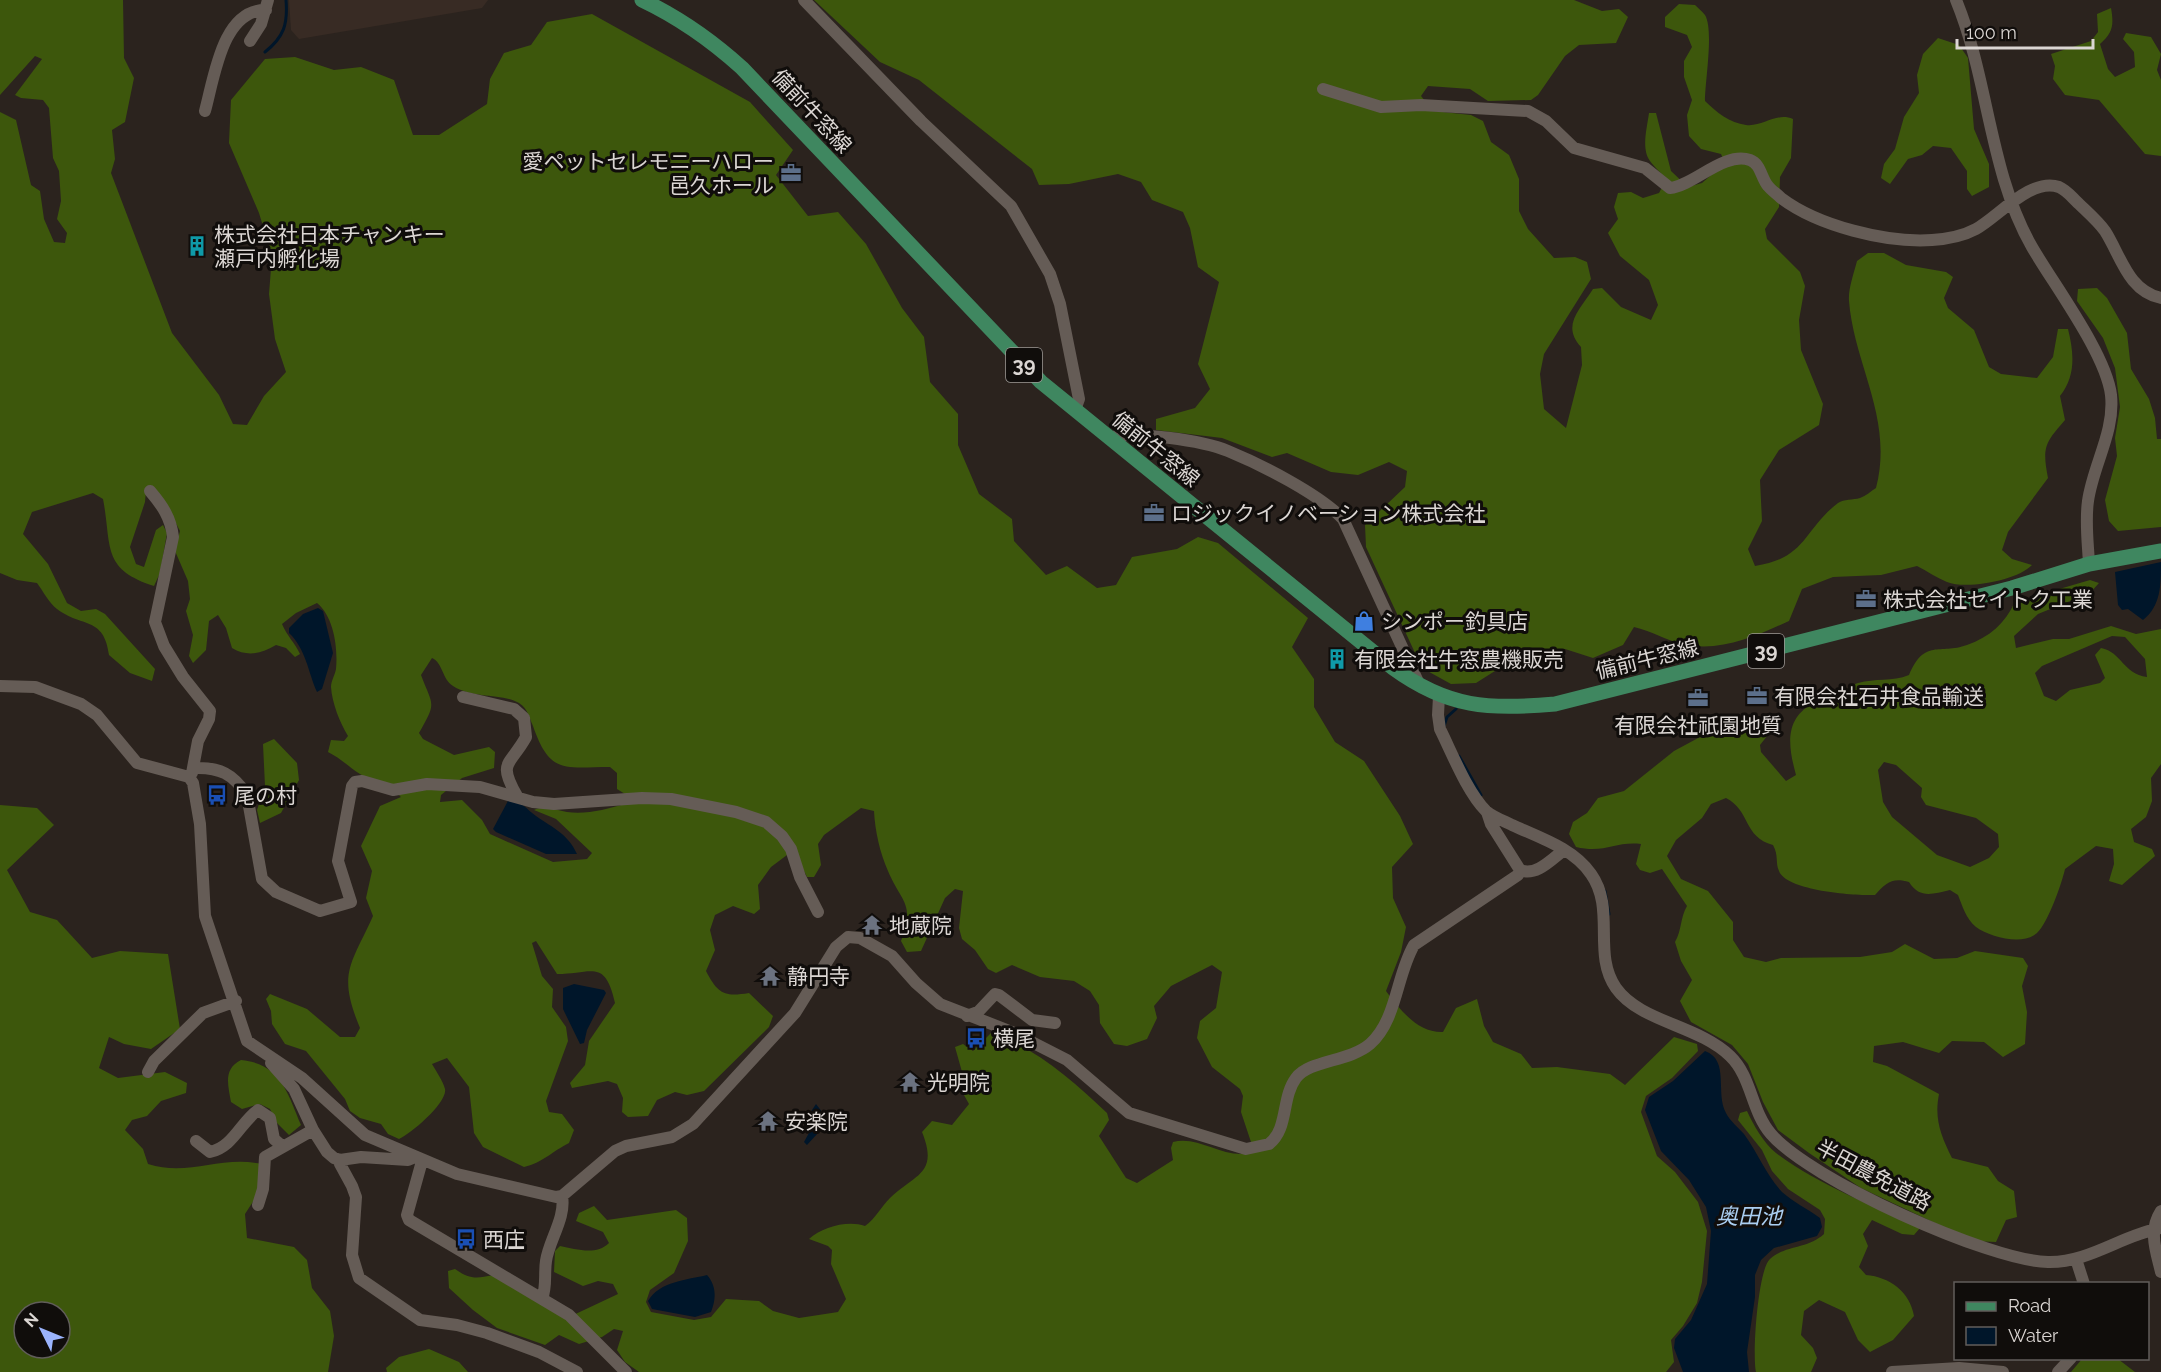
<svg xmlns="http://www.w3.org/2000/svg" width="2161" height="1372" font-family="Raleway,'Noto Sans JP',sans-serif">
  <rect width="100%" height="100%" fill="#2b231e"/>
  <!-- built -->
  <path fill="#382b24" d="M289 0H488L482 8 299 39 291 30Z"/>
  <!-- forest -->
  <path fill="#3d570c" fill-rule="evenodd" d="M0 0H123L124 58 134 78 125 122 112 130 115 159 111 173 172 333 219 395 233 424 247 425 264 396 286 372 275 339 269 294 272 256 259 213 229 143 231 100 265 59 295 57 334 70 361 67 394 80 413 135H439L487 104 490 79 504 53 531 45 547 22 592 14 750 102 793 150 776 175 808 216 838 212 866 244 902 308 924 337 930 382 958 414V445L979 494 1012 519 1014 541 1046 575 1067 566 1097 588 1116 585 1132 557 1177 549 1198 537 1218 543 1308 618 1292 647 1314 679V707L1335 742 1364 761 1400 816 1413 844 1392 867 1393 898 1406 927 1401 952 1386 991C1400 1010 1418 1033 1443 1032L1456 1008 1477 999 1484 1026 1493 1042 1521 1054 1532 1068 1557 1067 1610 1074 1625 1085 1674 1037 1697 1044 1698 1051 1672 1078 1646 1096 1641 1112 1657 1156 1675 1172 1698 1202 1707 1231 1702 1282 1697 1303 1683 1326 1671 1340 1674 1362 1666 1372H639L625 1362 617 1350 623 1331 614 1329 602 1337 579 1344 559 1335 545 1345 497 1328 473 1310 449 1288 448 1271 455 1269C469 1279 476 1279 493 1275L567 1318 618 1294 613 1284 598 1281 583 1286 554 1272 555 1251 560 1246C576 1249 596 1256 609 1243L603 1232 576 1221 579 1213 594 1206 607 1220 676 1210 687 1218 688 1241 674 1273 650 1290 646 1302 651 1312 694 1320 711 1317 726 1299 759 1301 773 1311 799 1318 838 1312 846 1299 831 1264 832 1250 828 1246 809 1239C822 1227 848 1220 865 1226 876 1218 880 1208 890 1198 915 1174 939 1174 922 1132L932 1121 952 1125 969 1104 960 1088 964 1079 955 1047 963 1044 973 1051 991 1033C1038 1049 1072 1080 1107 1113L1109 1120 1099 1136 1126 1178 1137 1183 1173 1160 1171 1148 1173 1142C1196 1136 1217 1154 1241 1154L1251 1142 1241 1112 1243 1096 1240 1089 1212 1067 1197 1038 1200 1021 1216 1008 1222 972 1212 965 1171 986 1154 1006 1157 1018 1147 1039 1127 1046 1114 1044 1100 1023 1099 1005 1090 991 1074 981 1040 977 1012 965 996 973 988 969 975 950 962 939 959 928 963 891 955 889 945 898 921 951 907 952 901 941C916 904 901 902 888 871 880 853 875 831 874 811L861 808 824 835 818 844 821 865 814 877H807L796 855H787L771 867 758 885 760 909 754 914 733 906 715 915 710 930 715 950 706 971C718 994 724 997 749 993L773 1016 769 1027 704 1091 687 1095 675 1092 657 1100 648 1116 628 1117 622 1112 623 1098 617 1084 608 1081 572 1088 570 1083 585 1065 589 1041 615 1003C605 958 592 974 557 974L536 941 532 943 542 976 553 989 552 1007 566 1027 568 1041 546 1101 549 1112 562 1114 574 1130 569 1143C551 1152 544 1162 524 1167L483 1147 474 1133 469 1087 447 1058 432 1064C436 1071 443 1081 445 1089 448 1102 411 1134 399 1139L388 1134 381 1124 360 1118 350 1111 345 1099 306 1051 285 1044 272 1024 271 1011 266 999 270 994 307 1009 340 1037H355L360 1028C337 973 351 965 373 916L366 898 372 871 361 846 380 806 401 797C390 785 374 783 360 774 349 767 340 758 328 752L331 740 344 741 348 736C340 723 332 703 331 687 331 681 335 675 336 669 338 648 334 617 317 603L296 613 282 624C287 636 295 643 300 654L295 657 286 648 276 645C261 654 247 657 232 648L226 628 218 615 209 621 206 650 193 663 189 656 193 635 186 611 190 599 188 581 175 551 180 531 169 510 146 490 145 502 130 547 136 564 144 567 156 530 163 525 167 533 160 573 154 586C101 569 112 546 103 499L93 493 32 512 23 534 48 564 67 603 81 611 96 609 105 614 155 669 152 681 130 673 109 655C104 616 82 628 57 609 49 603 43 591 37 583L17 580 0 573V112L16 120 31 185 40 191 44 219 54 242 65 243 67 233 57 219 61 201 59 171 53 158 49 108 43 100 21 98 15 95 42 59 35 56 0 95ZM432 658C443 663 442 679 453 686 473 699 502 693 519 703 528 709 529 717 533 726 550 775 564 767 610 767L617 773V789L625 794V804C607 809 586 815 567 812 556 810 543 805 534 810L556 819 592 853 587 859 553 862 490 834 482 820 462 800 440 802 441 795 462 778 494 768 495 752 489 747 454 755 423 739 419 733C437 701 433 707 421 675Z
    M814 0H1574L1602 11 1619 9 1628 17 1616 43 1579 45 1565 56 1538 95 1531 100 1488 101 1470 89 1428 86 1421 96 1433 111 1471 115 1483 121 1491 142 1509 155 1519 179V211L1528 229 1554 258 1575 257 1587 262 1591 279 1544 354 1540 374 1544 409 1566 428 1582 365 1581 347C1561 325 1580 310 1593 289L1602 288 1621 307 1651 320 1658 305 1649 280 1620 256 1608 233 1618 219 1614 207 1618 193 1631 192 1643 198 1659 193 1666 180C1661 172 1655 168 1650 161 1641 149 1647 128 1649 113H1656L1671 171 1688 187 1702 183 1725 163 1721 154 1701 149 1689 136 1687 115 1692 100 1684 77V61L1692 47 1687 35 1665 27V17L1679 4 1695 5C1698 8 1702 11 1705 15 1714 30 1705 81 1705 101 1716 112 1730 123 1746 125 1763 127 1776 112 1793 119L1791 158 1780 177 1779 207 1765 229 1767 239 1800 272 1805 286 1799 320 1801 350 1823 404 1819 425 1779 450 1760 480 1762 521 1748 549 1755 566C1807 558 1803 530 1838 503 1844 499 1853 500 1860 498 1866 496 1871 491 1876 488 1894 419 1854 365 1849 301 1848 289 1854 273 1857 261L1868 253H1884L1906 265 1946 272 1953 277 1944 298 1948 308 1974 330 1989 367 2001 374 2037 378 2053 357 2058 329H2068C2074 353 2076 376 2060 396L2065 420C2045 443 2042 447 2048 478L2008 532 2002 550 2012 559 2032 565C2018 580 1967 590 1947 582 1937 578 1927 571 1917 566L1881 575 1833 577 1802 589 1789 621C1756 636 1720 653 1682 644 1666 640 1651 631 1634 627L1623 645 1593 658 1565 649 1540 651 1506 664 1476 683 1451 684 1422 668 1366 547 1365 525 1405 487 1407 471 1389 462 1358 475 1331 472 1287 453 1272 457 1222 438 1156 430V419L1195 408 1210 389 1198 364 1219 282 1198 267 1190 228 1183 212 1152 200 1141 182 1118 174 1069 184 1039 185 1032 169 919 80 880 62Z
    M2111 8C2114 25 2113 33 2100 44L2108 69 2115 77 2135 67 2134 52 2123 39 2126 33 2151 37 2161 54 2157 70 2161 80V156L2145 154 2099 100 2065 95 2053 79 2055 66 2051 54 2091 41 2098 32 2097 14Z
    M1938 38 1959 45 1968 58 1974 129 1989 164V187L1972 196 1967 189V171L1951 148 1933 146 1922 155 1908 159 1890 184 1881 178 1884 164 1895 149 1904 117 1919 93 1917 75 1923 54Z
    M2097 288 2107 298 2127 333 2131 369 2149 399 2155 418 2157 439H2161V527L2118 531 2109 521 2105 500 2117 456 2115 438 2120 407 2115 368 2103 338 2077 301 2078 289Z
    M2090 580 2099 583 2090 593 2038 614 2014 636 2016 648 2053 639H2069L2111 626 2136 634 2161 629V764L2151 778 2152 801 2146 817 2131 829 2134 842 2152 849 2155 856 2122 885 2109 881 2114 864 2113 849 2096 846 2065 869C2062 883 2048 923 2037 933 2023 946 1990 937 1976 927 1966 919 1962 905 1958 895L1950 890C1932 894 1920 899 1909 882 1892 877 1886 883 1875 895 1857 896 1786 891 1779 871 1775 862 1779 856 1773 845 1743 837 1751 811 1726 798L1711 804 1702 818 1676 840 1667 856 1681 879 1708 891 1733 922V940L1744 957 1766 962 1781 958 1860 957 1892 952 1905 944 1934 959 1957 958 1975 951 2023 958 2028 966 2022 986 2027 1012 2025 1044 2003 1057 1984 1042 1952 1041 1939 1053 1903 1042 1874 1046 1873 1062 1887 1066 1939 1094C1934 1119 1941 1136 1952 1158L1988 1167 1998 1181 2014 1191 2017 1217 2006 1220 1996 1242 1973 1241 1861 1188 1809 1153 1778 1130 1763 1102 1748 1064 1732 1045 1691 1022 1680 1001 1692 980 1681 961 1675 942C1682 930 1680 918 1687 906L1662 869 1650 873 1640 870 1636 864 1641 844C1615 841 1605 854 1576 847L1569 834 1573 822 1587 813 1598 798 1624 791 1674 751 1700 737 1721 731 1742 732 1772 720 1775 726 1760 745 1761 752 1786 781 1796 775C1789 749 1783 720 1812 704 1818 700 1827 701 1834 697 1842 693 1850 685 1858 683 1875 678 1892 682 1909 675 1925 638 1939 655 1967 645 1990 637 2005 623 2015 602ZM2112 636 2125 637 2145 659 2147 677C2123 674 2122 652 2101 648L2095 655 2105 678 2100 683 2070 690 2056 701 2044 696 2035 673 2042 666ZM1884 762 1896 765 1922 788 1921 797 1926 805 1976 818 1998 834 1999 847 1989 858 1970 867 1937 855 1892 817 1883 802 1878 770Z
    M274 739 297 763 299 780 281 813 260 823 257 810 265 786 263 744Z
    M0 805 37 808 54 825 7 870 30 912 57 920 92 958 120 951 168 954 180 1029 151 1049 124 1044 109 1037 99 1068 118 1078 165 1072 187 1083 186 1093 161 1101 147 1116 132 1120 125 1130 143 1149 148 1164C189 1177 220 1155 262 1164L258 1194 245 1214 247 1238 294 1247 307 1260 312 1288 330 1311 334 1336 328 1372H0ZM24 1312H60V1348H24Z
    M241 1060C281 1064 287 1092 301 1125L289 1135 277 1123 270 1109 260 1104 242 1109 231 1102C228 1085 223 1069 241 1060Z
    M1747 1111C1754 1126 1763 1142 1776 1153 1819 1185 1872 1205 1920 1228L1914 1235 1902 1234 1872 1220 1863 1234 1868 1246 1859 1267 1866 1275C1890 1277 1910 1292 1914 1316L1893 1340 1870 1352 1858 1340 1845 1312 1819 1300 1804 1311 1801 1335 1813 1348 1817 1358 1811 1372H1756C1752 1355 1758 1269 1770 1259 1785 1245 1808 1249 1824 1234L1825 1219 1820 1210 1788 1189 1772 1171 1762 1150 1738 1120 1740 1113Z
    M429 1349 459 1362 468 1372H387L386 1368 399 1357Z
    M2082 1359H2118L2135 1372H2071Z"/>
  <!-- water -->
  <path fill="#00162a" d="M2161 562C2161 585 2161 606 2143 620L2128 609 2122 610 2118 605 2115 572Z
    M318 608 323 611 333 653 322 689 317 692C308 672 306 649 289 633V628L303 614Z
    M509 799C522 801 526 809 536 816 553 828 568 834 577 854H546L496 832 493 829Z
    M574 984 604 990 606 993 587 1030 584 1043 580 1044 563 1009V988Z
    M1705 1051C1730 1060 1715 1093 1726 1113 1730 1121 1738 1127 1744 1134 1758 1153 1766 1175 1782 1192 1793 1202 1808 1209 1820 1218L1822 1227 1817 1236 1774 1248 1761 1260 1755 1275V1297L1747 1352 1749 1372H1683L1674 1348 1675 1339 1691 1320 1707 1284 1711 1231 1706 1207 1689 1180 1661 1151 1645 1110 1649 1097 1673 1081Z
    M816 1104 829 1121 807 1145 804 1142 810 1131 808 1116Z
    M707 1275C717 1286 716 1300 711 1312L695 1317 652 1309 648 1301C660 1281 687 1280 707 1275Z"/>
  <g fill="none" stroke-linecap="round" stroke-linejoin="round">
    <!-- stream -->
    <path stroke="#00162a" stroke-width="3" d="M265 52C284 37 288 24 286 0
      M1444 726 1447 717 1456 709
      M1459 756 1481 795
      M1605 891 1609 914"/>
    <!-- minor -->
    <path stroke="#655c56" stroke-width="12" d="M804 0 921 121 1011 206 1050 274 1060 304 1079 399 1075 410
      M1956 0C1989 80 1989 172 2032 247 2054 285 2106 354 2111 395 2115 432 2093 465 2088 501 2085 522 2088 543 2089 564
      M250 41 261 24 268 0
      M1323 89 1381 107 1421 105 1528 111 1546 121 1574 148 1645 168 1670 188C1693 186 1724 151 1750 160 1761 164 1761 178 1768 186 1771 190 1777 194 1781 198 1818 226 1886 243 1932 240 1947 239 1963 236 1976 229 1998 217 2031 177 2059 187 2066 190 2071 196 2076 201 2086 211 2097 220 2105 231 2121 256 2128 291 2161 298
      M205 111C214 79 222 9 266 10
      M1109 438C1133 430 1204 441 1228 451 1262 465 1319 494 1343 519L1420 686
      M150 491C162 505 171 518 173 537L155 622 164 646 183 677 210 711 209 719 198 741 192 773
      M0 686 35 687 81 704 97 715 137 763 189 777 193 783 200 824 205 916 247 1041 302 1078 365 1135 457 1174 556 1197 562 1196 615 1151 626 1146 672 1137 693 1124 795 1013 836 947 848 937 860 938 892 956 916 983 940 1004 1012 1032 1067 1060 1129 1113 1246 1149 1269 1144C1289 1128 1281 1098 1296 1078 1309 1060 1349 1062 1370 1044 1397 1020 1396 976 1414 945L1518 875 1520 870 1491 824 1487 812
      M1439 696 1438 715 1440 729C1452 753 1467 792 1486 811 1493 817 1504 821 1512 825 1540 838 1573 848 1591 874 1616 909 1592 954 1616 988 1640 1022 1698 1025 1730 1056 1752 1077 1751 1111 1771 1134 1809 1179 1989 1261 2048 1262 2089 1263 2122 1235 2161 1228
      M463 697 514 709 524 718 526 737C510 766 497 761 517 796
      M194 768C220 767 233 774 247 795L262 879 276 892 320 911 351 902 338 861 352 786 355 782 362 781 393 790 427 784 480 787 533 802 554 804 642 798 671 799 736 812 766 822 782 836 791 849 800 877 818 912
      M1520 870C1536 877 1552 859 1564 850
      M967 1016 978 1012 995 994 999 995 1032 1020 1055 1023
      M271 1063 294 1089 313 1130 327 1152 334 1158 340 1160 361 1157 408 1160 413 1158
      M148 1072 154 1061 203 1013 236 1001
      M196 1141 210 1152C233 1147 240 1123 258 1110L270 1118 274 1139 282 1146
      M340 1160V1164L352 1186 356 1197 352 1255 359 1278 420 1320 457 1325 487 1333 539 1352 577 1372
      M422 1161 407 1215 409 1220 569 1315 626 1372
      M258 1205 263 1189 265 1157 313 1130
      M2161 1211C2148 1231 2156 1251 2161 1272
      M2076 1259 2084 1284
      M542 1299C547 1286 544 1274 546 1261 549 1240 566 1218 562 1196
      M1892 1372 1959 1368 2003 1372
      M2058 1372 2071 1358"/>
    <!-- major -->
    <path stroke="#3f8760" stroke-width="15" d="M642 0C680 18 711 40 742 68L1041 382 1393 668C1448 708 1489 710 1555 704L2012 588 2089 564 2161 551"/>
  </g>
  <!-- icons -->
  <defs>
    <g id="office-bare" transform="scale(1.62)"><path d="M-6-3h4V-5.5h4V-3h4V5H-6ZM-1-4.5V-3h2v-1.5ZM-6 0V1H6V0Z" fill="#5c6f8a" stroke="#100d0b" stroke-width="2.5" paint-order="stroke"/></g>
    <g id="building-bare" transform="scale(1.62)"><path d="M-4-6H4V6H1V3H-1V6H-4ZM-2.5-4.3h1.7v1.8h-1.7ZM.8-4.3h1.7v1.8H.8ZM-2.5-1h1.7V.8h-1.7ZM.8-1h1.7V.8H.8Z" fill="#0f9aa8" stroke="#100d0b" stroke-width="2.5" paint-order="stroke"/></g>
    <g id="shop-bare" transform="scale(1.62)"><path d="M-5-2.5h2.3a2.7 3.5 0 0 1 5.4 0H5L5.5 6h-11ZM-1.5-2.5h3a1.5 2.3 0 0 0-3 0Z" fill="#3f7fe0" stroke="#100d0b" stroke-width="2.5" paint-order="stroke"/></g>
    <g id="bus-bare" transform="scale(1.62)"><path d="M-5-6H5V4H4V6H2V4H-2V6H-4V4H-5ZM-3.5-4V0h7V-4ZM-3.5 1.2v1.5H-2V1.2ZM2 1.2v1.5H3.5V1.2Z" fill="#1a4fb4" stroke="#100d0b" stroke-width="2.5" paint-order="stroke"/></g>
    <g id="temple-bare" transform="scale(1.62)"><path d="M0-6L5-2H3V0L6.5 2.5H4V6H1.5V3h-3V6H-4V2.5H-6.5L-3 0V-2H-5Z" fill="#6b7280" stroke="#100d0b" stroke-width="2.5" paint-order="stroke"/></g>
  </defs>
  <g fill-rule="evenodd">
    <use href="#office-bare" x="791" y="173"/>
    <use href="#building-bare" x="197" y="246"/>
    <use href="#office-bare" x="1154" y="513"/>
    <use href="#office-bare" x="1866" y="599"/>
    <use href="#shop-bare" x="1364" y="621"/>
    <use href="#building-bare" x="1337" y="659"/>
    <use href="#office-bare" x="1757" y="696"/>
    <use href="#office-bare" x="1698" y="698"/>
    <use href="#bus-bare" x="217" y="795"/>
    <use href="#temple-bare" x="872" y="925"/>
    <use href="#temple-bare" x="770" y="976"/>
    <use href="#bus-bare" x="976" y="1038"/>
    <use href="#temple-bare" x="910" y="1082"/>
    <use href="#temple-bare" x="768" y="1121"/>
    <use href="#bus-bare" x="466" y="1239"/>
  </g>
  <g text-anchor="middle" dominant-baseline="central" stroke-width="6" stroke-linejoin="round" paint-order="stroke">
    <!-- shield labels -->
    <g fill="#100d0b" stroke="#9e9a97" stroke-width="1.5">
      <rect x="1006" y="348" width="36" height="34" rx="4.5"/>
      <rect x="1748" y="634" width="36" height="34" rx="4.5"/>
    </g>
    <g font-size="20" font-weight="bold" fill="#dbd6d3">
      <text x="1024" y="365">39</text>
      <text x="1766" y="651">39</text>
    </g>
    <!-- street labels -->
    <g font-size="21" fill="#dbd6d3" stroke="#100d0b">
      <text transform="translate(812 111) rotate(47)">備前牛窓線</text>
      <text transform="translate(1156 449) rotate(39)">備前牛窓線</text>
      <text transform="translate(1647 659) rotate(-14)">備前牛窓線</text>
      <text transform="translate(1874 1175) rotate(28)">半田農免道路</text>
    </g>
    <!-- poi labels -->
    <g font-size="21" fill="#dbd6d3" stroke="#100d0b" text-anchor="start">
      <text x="774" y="161" text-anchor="end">愛ペットセレモニーハロー<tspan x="774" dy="24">邑久ホール</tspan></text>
      <text x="214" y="234">株式会社日本チャンキー<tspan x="214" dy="24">瀬戸内孵化場</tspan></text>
      <text x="1171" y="513">ロジックイノベーション株式会社</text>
      <text x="1883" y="599">株式会社セイトク工業</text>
      <text x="1381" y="621">シンポー釣具店</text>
      <text x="1354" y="659">有限会社牛窓農機販売</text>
      <text x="1774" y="696">有限会社石井食品輸送</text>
      <text x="1698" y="725" text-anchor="middle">有限会社祇園地質</text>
      <text x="234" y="795">尾の村</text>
      <text x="889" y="925">地蔵院</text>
      <text x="787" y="976">静円寺</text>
      <text x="993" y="1038">横尾</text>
      <text x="927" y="1082">光明院</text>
      <text x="785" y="1121">安楽院</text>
      <text x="483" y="1239">西庄</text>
    </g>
    <!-- water labels -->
    <g font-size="22" font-style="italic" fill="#aacef1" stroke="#100d0b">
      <text x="1749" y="1216">奥田池</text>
    </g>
  </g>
  <!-- legend -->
  <rect x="1954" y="1282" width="195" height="78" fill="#100d0b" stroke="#615d5b" stroke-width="1.5"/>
  <rect x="1966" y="1302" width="30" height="9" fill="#3f8760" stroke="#615d5b" stroke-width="1.5"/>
  <text x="2008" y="1312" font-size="18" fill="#dbd6d3">Road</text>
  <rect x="1966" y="1327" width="30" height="18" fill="#00162a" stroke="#615d5b" stroke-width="1.5"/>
  <text x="2008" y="1342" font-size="18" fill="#dbd6d3">Water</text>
  <!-- north arrow -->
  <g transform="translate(42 1330) rotate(313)"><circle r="28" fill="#100d0b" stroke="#615d5b" stroke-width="1.5"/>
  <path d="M0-4.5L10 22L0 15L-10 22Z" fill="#9bb4fd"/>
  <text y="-9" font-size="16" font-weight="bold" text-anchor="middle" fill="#dbd6d3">N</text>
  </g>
  <!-- scale -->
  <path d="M1957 39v9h136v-9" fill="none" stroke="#dbd6d3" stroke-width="3"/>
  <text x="1966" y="39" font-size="18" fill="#dbd6d3" stroke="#100d0b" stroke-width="4.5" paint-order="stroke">100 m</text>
</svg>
